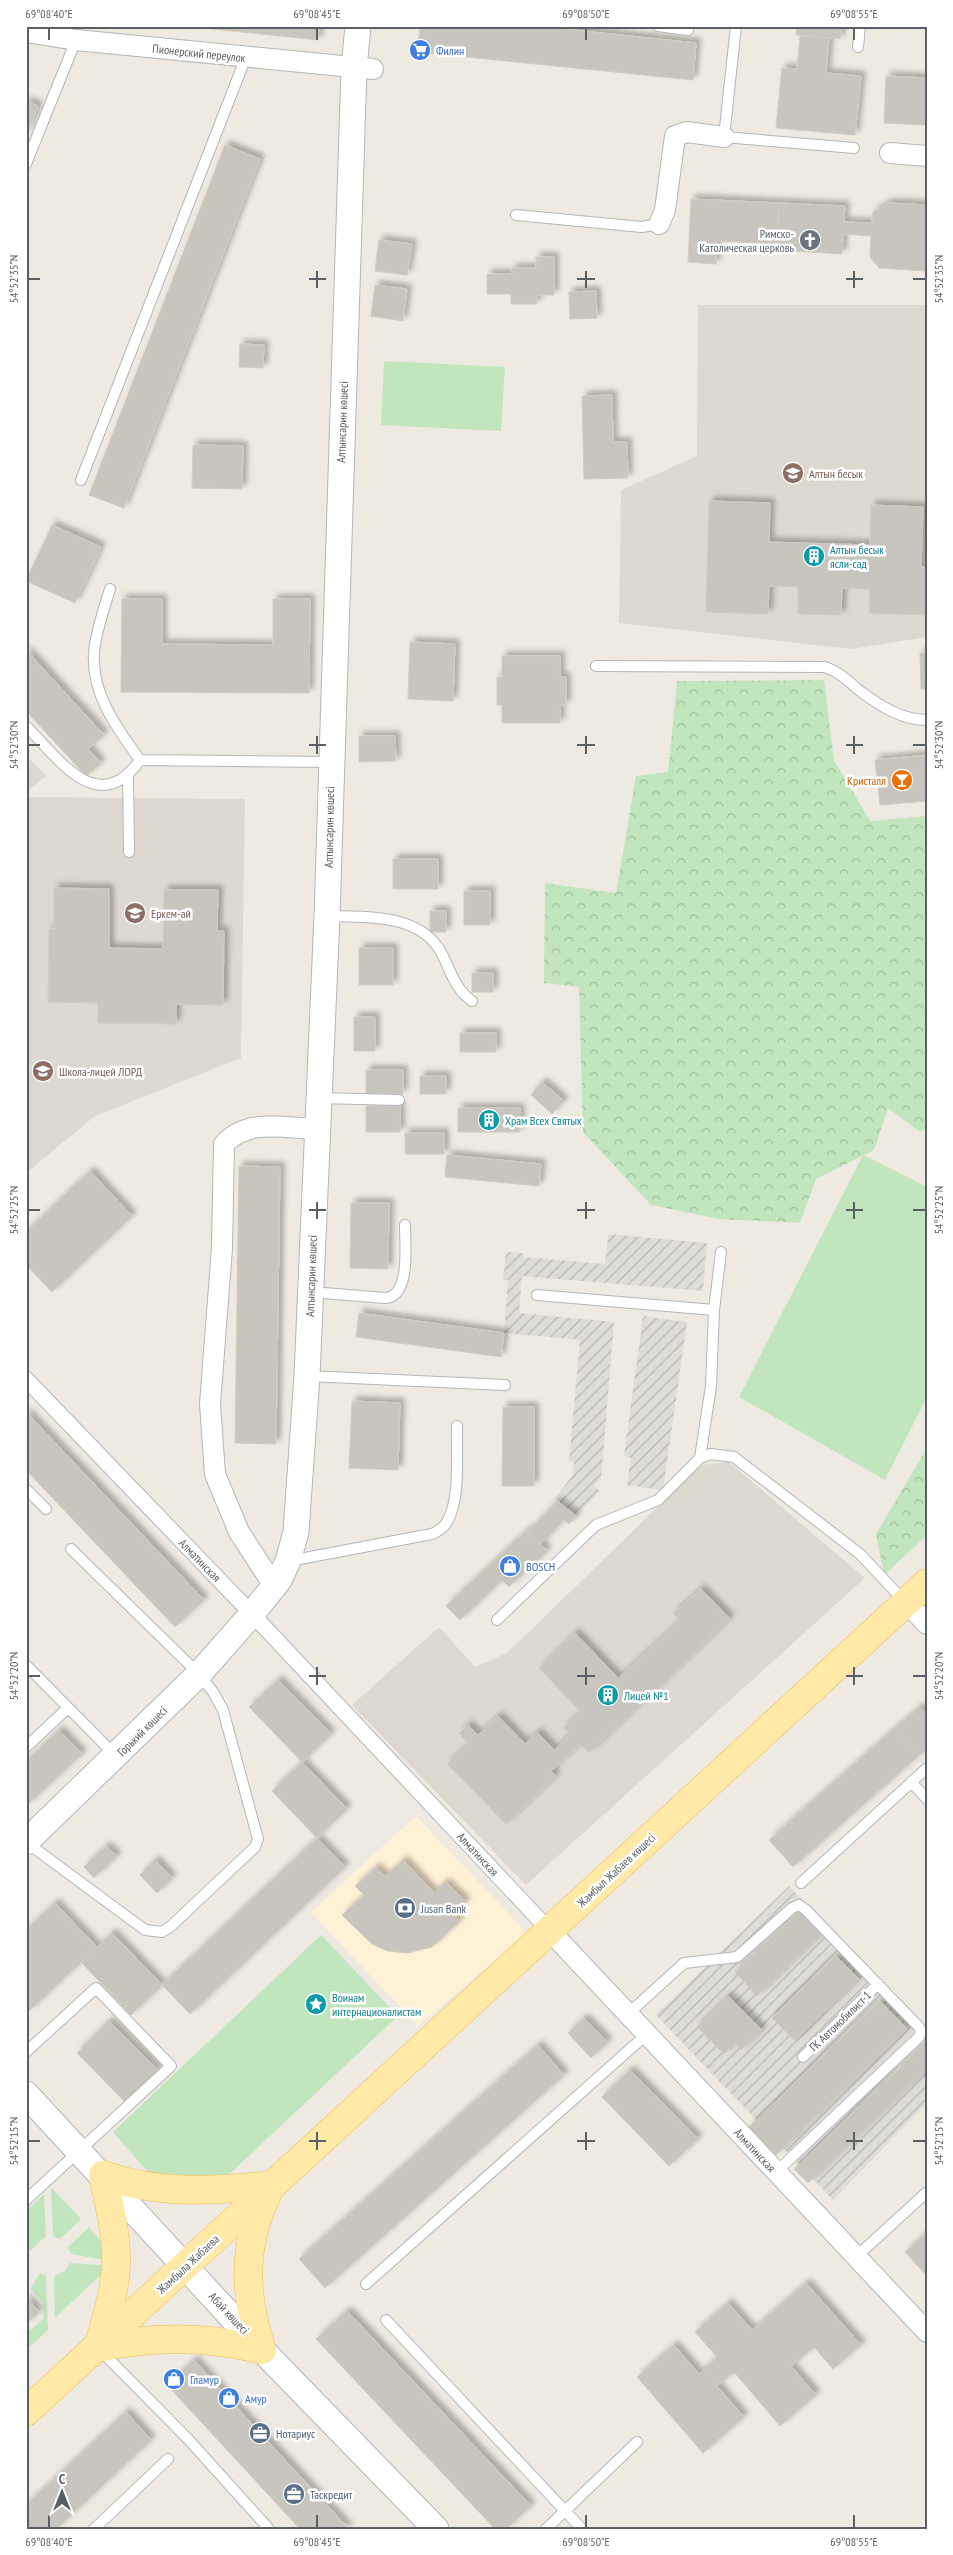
<svg xmlns="http://www.w3.org/2000/svg" width="953" height="2555" font-family="'PT Sans Narrow',sans-serif">
  <defs>
    <pattern id="industrial-furrows" width="10" height="10" patternUnits="userSpaceOnUse" patternTransform="scale(1.25)"><rect width="10" height="10" fill="#dedcd7"/><path d="M-1 1l2-2M0 10L10 0M9 11l2-2" fill="none" stroke="#b7b6b2"/></pattern>
    <pattern id="forest-crowns" width="20" height="18" patternUnits="userSpaceOnUse" patternTransform="scale(1.25)"><rect width="20" height="18" fill="#c1e6be"/><path d="M2 6a3 3 0 1 1 6 0M12 15a3 3 0 1 1 6 0" fill="none" stroke="#a0be9e"/></pattern>
    <filter id="shadow"><feDropShadow dx="4.5" dy="-4.5" stdDeviation="2.5" flood-color="#0004"/></filter>
  </defs>
  <rect width="100%" height="100%" fill="#eeeae2"/>
  <!-- commercial -->
  <path fill="#fef2d6" d="M416 1816 527 1933 418 2026 311 1912Z"/>
  <!-- industrial -->
  <path fill="url(#industrial-furrows)" d="M608 1234 707 1243 703 1291 522 1276 519 1313 614 1322 601 1479 593 1486 600 1491 576 1517 555 1498 573 1475 574 1462 569 1461 580 1340 504 1333 508 1280H503L506 1252 523 1253V1257L605 1264Z
    M643 1316 687 1322 663 1490 627 1485 631 1458 624 1456Z
    M789 1886 927 2029V2103L833 2200 656 2015Z"/>
  <!-- education -->
  <path fill="#ded9d0" d="M698 305H927V637L851 649 619 623 621 490 697 456Z
    M26 756 47 776 26 792Z
    M26 797 245 799 241 1058 95 1116 26 1173Z
    M729 1462 865 1578 526 1885 352 1705 439 1627 475 1667 507 1653 701 1465Z"/>
  <!-- green -->
  <path fill="#c1e6be" d="M384 361 505 367 501 431 381 425Z
    M863 1155 927 1187V1397L885 1480 739 1397Z
    M321 1935 398 2016 220 2183 154 2179 113 2132Z
    M51 2187 81 2219 60 2239 53 2236Z
    M44 2194 46 2237 38 2242 32 2250H26V2211Z
    M89 2227 110 2251V2261L71 2254 68 2247Z
    M70 2263 110 2266 55 2318 54 2276 65 2271Z
    M40 2273 46 2276 48 2330 26 2350V2334L44 2318 43 2302 30 2289Z"/>
  <!-- forest -->
  <path fill="url(#forest-crowns)" d="M824 680 834 760 870 821 927 816V1128L920 1132 888 1108 874 1150 816 1179 800 1223 719 1219 651 1205 583 1132 579 987 544 983 545 883 616 893 636 776 668 772 677 681Z
    M927 1448V1535L884 1575 876 1534Z"/>
  <!-- building -->
  <path fill="#c8c5bf" stroke="#d2cbc0" filter="url(#shadow)" d="M184 26H319L318 40Z
    M420 26H536L696 43 693 80 417 52Z
    M797 26H842L840 39 796 35Z
    M800 36 829 38 826 73 861 76 855 135 776 128 782 68 797 69Z
    M886 76 927 78V125L884 123Z
    M26 101 38 106 26 136Z
    M225 145 260 159 124 508 89 495Z
    M691 199 779 203 777 244 717 241 716 264 688 262Z
    M779 203 845 206 844 222 872 223 873 212 889 203 927 205V271L879 268 870 257 871 236 843 234 842 254 777 250Z
    M379 240 412 244 407 275 375 271Z
    M536 257H554V295H537V304H511V294H487V274H512V268H536Z
    M375 285 407 289 403 321 371 316Z
    M596 291 597 318 570 319 569 292Z
    M240 344 264 345 263 368 239 367Z
    M612 395 613 442H627L628 478 584 479 582 396Z
    M193 445 243 446 242 489 192 488Z
    M709 501 770 503 769 542 870 545 871 505 923 507 921 567H927V615L869 613 870 589 842 588 841 615 798 614V587L769 586 768 614 706 612Z
    M52 525 101 547 75 603 26 581Z
    M122 599H162V644L273 645V599H310L309 693 121 692Z
    M410 642 455 644 453 701 408 699Z
    M26 650 104 735 88 749 101 763 86 776 26 711Z
    M920 653H927V689H921Z
    M502 656H560V677H566V705H560V723H502V705H497V677H502Z
    M359 736H395L396 761 359 762Z
    M927 755V801L880 805 875 760Z
    M393 859H438V889H393Z
    M54 888 109 889V948L163 949 164 890H218L217 931H224L223 1005 176 1004V1024L98 1023V1003L48 1002 49 929H54Z
    M464 891H490V925H464Z
    M430 911H446V932H430Z
    M359 948H393V985H359Z
    M472 973H493V992H472Z
    M354 1017H375V1051H354Z
    M460 1033H496V1052H460Z
    M366 1070H403V1094H366Z
    M420 1076H446V1094H420Z
    M542 1082 564 1101 552 1114 531 1095Z
    M366 1106H400V1132H366Z
    M458 1108H520V1132H458Z
    M405 1133H444V1154H405Z
    M447 1155 541 1164 539 1186 445 1177Z
    M239 1166 280 1167 276 1444 235 1443Z
    M90 1171 132 1216 52 1292 26 1265V1232Z
    M351 1203H389L388 1269 350 1268Z
    M359 1313 504 1333 501 1357 356 1337Z
    M352 1401 400 1403 398 1470 349 1468Z
    M503 1407H534V1486H502Z
    M26 1412 204 1600 175 1627 26 1470Z
    M557 1501 576 1516 569 1524 564 1520 540 1545 527 1533Z
    M527 1530 547 1551 509 1587 502 1580 460 1620 446 1606Z
    M701 1589 730 1619 589 1753 580 1744 551 1771 556 1776 506 1824 447 1764 469 1744 459 1733 468 1725 478 1735 498 1716 525 1744 537 1732 554 1750 570 1734 563 1728 581 1712 539 1668 575 1633 618 1678 680 1621 673 1613Z
    M278 1680 331 1734 302 1762 249 1707Z
    M920 1707 927 1715V1749L918 1756 894 1729Z
    M894 1729 918 1756 793 1867 769 1840Z
    M59 1730 82 1754 26 1806V1761Z
    M302 1762 347 1809 317 1838 272 1791Z
    M317 1838 345 1867 190 2014 162 1985Z
    M106 1846 117 1856 94 1878 84 1867Z
    M155 1860 172 1878 157 1893 140 1875Z
    M403 1860 434 1893 445 1882 466 1902 453 1914 460 1921 432 1947 407 1953 388 1951 372 1944 342 1915 364 1895 355 1886 376 1867 385 1877Z
    M55 1903 97 1947 29 2011 26 2008V1930Z
    M799 1911 821 1934 757 1996 735 1972Z
    M112 1933 162 1985 131 2015 81 1962Z
    M836 1956 859 1979 795 2041 772 2018Z
    M728 1996 762 2030 741 2050 735 2043 724 2054 697 2027Z
    M880 2001 907 2029 776 2155 749 2127Z
    M584 2018 608 2042 591 2058 568 2033Z
    M109 2021 158 2070 125 2102 77 2053Z
    M538 2045 564 2075 325 2288 299 2259Z
    M923 2046 927 2050V2069L808 2183 794 2169Z
    M630 2070 698 2139 669 2166 602 2097Z
    M927 2233V2276L905 2252Z
    M806 2283 861 2345 833 2369 814 2347 791 2366 816 2395 780 2426 734 2372 717 2386 744 2417 703 2453 637 2377 674 2345 699 2374 717 2357 695 2332 728 2303 752 2330Z
    M26 2298 39 2312 26 2324Z
    M347 2311 531 2506 506 2529H495L316 2339Z
    M194 2360 260 2433 349 2529H300L167 2385Z
    M126 2412 151 2440 56 2529H26V2505Z"/>
  <g fill="none" stroke-linecap="round" stroke-linejoin="round">
    <!-- service casing -->
    <g stroke="#b3b6ba" stroke-width="12">
      <path id="service" d="M658 26 688 30
        M736 26 724 137 854 148
        M858 47 860 26
        M26 164 76 40
        M516 215 642 227 659 224
        M81 480 246 57
        M110 589C104 609 96 631 94 652 91 694 117 728 140 760L330 762
        M596 666 825 667C840 672 849 682 860 691 880 706 902 720 927 720
        M26 726C59 759 98 819 140 760
        M128 774 129 852
        M328 916C366 917 421 913 442 954 451 972 455 989 472 1001
        M319 1098 399 1100
        M311 1292 385 1298C411 1297 405 1244 405 1225
        M537 1295 714 1310
        M308 1376 505 1385
        M700 1458 711 1386 714 1310 721 1252
        M26 1489 46 1509
        M289 1561 432 1534C438 1531 444 1528 447 1522 461 1499 456 1452 457 1426
        M497 1620 596 1525 658 1500 700 1458 711 1454 734 1457 860 1554 905 1602
        M26 1665 116 1756
        M26 1747 68 1708
        M911 1782 927 1799
        M26 1842 145 1930 162 1932 170 1927 255 1847 258 1839 223 1710 213 1692 199 1674 71 1549
        M801 1883 927 1768
        M628 2014 684 1963 737 1957 792 1908 799 1905 806 1910 919 2027 921 2032 919 2037 776 2172
        M26 2052 96 1988 171 2066 26 2200
        M803 2057 878 1984
        M856 2257 927 2192
        M366 2284 647 2034
        M386 2320 582 2529
        M100 2350 188 2439 269 2529
        M94 2529 168 2459
        M546 2529 637 2442"/>
    </g>
    <!-- pedestrian casing -->
    <g stroke="#b3b6ba" stroke-width="17">
      <path id="pedestrian" d="M26 1379 252 1614 550 1931"/>
    </g>
    <!-- minor casing -->
    <g stroke="#b3b6ba" stroke-width="22">
      <path id="minor" d="M26 32 76 40 373 69
        M890 153 927 156
        M659 224 665 210 675 136 687 132 724 137
        M274 1586 239 1532 215 1474 210 1404 222 1248 224 1144C248 1118 285 1128 317 1129
        M906 1602 927 1624
        M550 1931 927 2332"/>
    </g>
    <!-- tertiary casing -->
    <g stroke="#b3b6ba" stroke-width="27">
      <path id="tertiary" d="M26 1842 199 1674 252 1614 279 1580 288 1561 296 1532 307 1376 327 916 354 68 358 26
        M26 2094 262 2350 436 2529"/>
    </g>
    <!-- primary casing -->
    <g stroke="#f3ba55" stroke-width="29">
      <path id="primary" d="M98 2347C106 2320 115 2292 116 2264 117 2234 109 2205 103 2175 159 2195 214 2191 272 2185
        M97 2348C153 2336 207 2336 262 2350
        M262 2350C244 2296 242 2246 267 2195
        M26 2412 927 1583"/>
    </g>
    <!-- service -->
    <use href="#service" stroke="#fff" stroke-width="10"/>
    <!-- pedestrian -->
    <use href="#pedestrian" stroke="#fff" stroke-width="15"/>
    <!-- minor -->
    <use href="#minor" stroke="#fff" stroke-width="20"/>
    <!-- tertiary -->
    <use href="#tertiary" stroke="#fff" stroke-width="25"/>
    <!-- primary -->
    <use href="#primary" stroke="#ffe9a6" stroke-width="28"/>
  </g>
  <!-- ticks -->
  <path fill="none" stroke="#5a5f63" stroke-width="2" d="M49 28V40M317 28V40M586 28V40M854 28V40M317 271V288M586 271V288M854 271V288M28 279H40M309 279H326M577 279H595M846 279H863M913 279H926M317 736V754M586 736V754M854 736V754M28 745H40M309 745H326M577 745H595M846 745H863M913 745H926M317 1202V1219M586 1202V1219M854 1202V1219M28 1210H40M309 1210H326M577 1210H595M846 1210H863M913 1210H926M317 1667V1685M586 1667V1685M854 1667V1685M28 1676H40M309 1676H326M577 1676H595M846 1676H863M913 1676H926M317 2132V2150M586 2132V2150M854 2132V2150M28 2141H40M309 2141H326M577 2141H595M846 2141H863M913 2141H926M49 2515V2528M317 2515V2528M586 2515V2528M854 2515V2528"/>
  <!-- icons -->
  <defs>
    <g id="supermarket-disc" transform="scale(1.125)"><circle r="9.5" fill="#3f7fe0" stroke="#fff"/><path d="M-6-5.5h2.5l.6 2H6L4.5 2H-2.5L-4.4-4H-6ZM-1.5 3.2a1.3 1.3 0 1 0 .1 0ZM3 3.2a1.3 1.3 0 1 0 .1 0Z" fill="#fff"/></g>
    <g id="church-disc" transform="scale(1.125)"><circle r="9.5" fill="#6b7280" stroke="#fff"/><path d="M-1.2-6h2.4v3.5h3.3v2.4h-3.3V6h-2.4V-.1h-3.3v-2.4h3.3Z" fill="#fff"/></g>
    <g id="school-disc" transform="scale(1.125)"><circle r="9.5" fill="#8d6e63" stroke="#fff"/><path d="M0-5L7-2L0 1L-7-2ZM-4 1L0 2.5L4 1V4Q0 6-4 4Z" fill="#fff"/></g>
    <g id="building-disc" transform="scale(1.125)"><circle r="9.5" fill="#0f9aa8" stroke="#fff"/><path d="M-4-6H4V6H1V3H-1V6H-4ZM-2.5-4.3h1.7v1.8h-1.7ZM.8-4.3h1.7v1.8H.8ZM-2.5-1h1.7V.8h-1.7ZM.8-1h1.7V.8H.8Z" fill="#fff"/></g>
    <g id="bar-disc" transform="scale(1.125)"><circle r="9.5" fill="#e8710a" stroke="#fff"/><path d="M-6-5H6L.8 .8V4.5H3.5V6h-7V4.5H-.8V.8Z" fill="#fff"/></g>
    <g id="shop-disc" transform="scale(1.125)"><circle r="9.5" fill="#3f7fe0" stroke="#fff"/><path d="M-5-2.5h2.3a2.7 3.5 0 0 1 5.4 0H5L5.5 6h-11ZM-1.5-2.5h3a1.5 2.3 0 0 0-3 0Z" fill="#fff"/></g>
    <g id="bank-disc" transform="scale(1.125)"><circle r="9.5" fill="#5c6f8a" stroke="#fff"/><path d="M-6-4H6V4H-6ZM0-2.3a2.3 2.3 0 1 0 0 4.6a2.3 2.3 0 1 0 0-4.6Z" fill="#fff"/></g>
    <g id="sight-disc" transform="scale(1.125)"><circle r="9.5" fill="#0f9aa8" stroke="#fff"/><path d="M0-6L1.8-2.2L6-1.7L2.9 1.2L3.7 5.4L0 3.3L-3.7 5.4L-2.9 1.2L-6-1.7L-1.8-2.2Z" fill="#fff"/></g>
    <g id="office-disc" transform="scale(1.125)"><circle r="9.5" fill="#5c6f8a" stroke="#fff"/><path d="M-6-3h4V-5.5h4V-3h4V5H-6ZM-1-4.5V-3h2v-1.5ZM-6 0V1H6V0Z" fill="#fff"/></g>
  </defs>
  <g fill-rule="evenodd">
    <use href="#supermarket-disc" x="420" y="50"/>
    <use href="#church-disc" x="810" y="240"/>
    <use href="#school-disc" x="793" y="473"/>
    <use href="#building-disc" x="814" y="556"/>
    <use href="#bar-disc" x="902" y="780"/>
    <use href="#school-disc" x="135" y="913"/>
    <use href="#school-disc" x="43" y="1071"/>
    <use href="#building-disc" x="489" y="1120"/>
    <use href="#shop-disc" x="510" y="1566"/>
    <use href="#building-disc" x="608" y="1695"/>
    <use href="#bank-disc" x="405" y="1908"/>
    <use href="#sight-disc" x="316" y="2004"/>
    <use href="#shop-disc" x="174" y="2379"/>
    <use href="#shop-disc" x="229" y="2398"/>
    <use href="#office-disc" x="260" y="2433"/>
    <use href="#office-disc" x="294" y="2494"/>
  </g>
  <g text-anchor="middle" dominant-baseline="central" stroke-width="5" stroke-linejoin="round" paint-order="stroke">
    <!-- shop labels -->
    <g font-size="12" fill="#366cbe" stroke="#fff" text-anchor="start">
      <text x="436" y="50">Филин</text>
      <text x="526" y="1566">BOSCH</text>
      <text x="190" y="2379">Гламур</text>
      <text x="245" y="2398">Амур</text>
    </g>
    <!-- street labels -->
    <g font-size="12" fill="#5a5f63" stroke="#fff">
      <text transform="translate(199 53) rotate(6)">Пионерский переулок</text>
      <text transform="translate(342 422) rotate(-88)">Алтынсарин көшесі</text>
      <text transform="translate(329 827) rotate(-89)">Алтынсарин көшесі</text>
      <text transform="translate(311 1276) rotate(-88)">Алтынсарин көшесі</text>
      <text transform="translate(200 1560) rotate(46)">Алматинская</text>
      <text transform="translate(142 1731) rotate(-45)">Горький көшесі</text>
      <text transform="translate(478 1854) rotate(47)">Алматинская</text>
      <text transform="translate(616 1870) rotate(-43)">Жамбыл Жабаев көшесі</text>
      <text transform="translate(840 2021) rotate(-44)">ГК Автомобилист-1</text>
      <text transform="translate(755 2150) rotate(47)">Алматинская</text>
      <text transform="translate(188 2264) rotate(-43)">Жамбыла Жабаева</text>
      <text transform="translate(229 2313) rotate(47)">Абай көшесі</text>
    </g>
    <!-- worship labels -->
    <g font-size="12" fill="#5b616d" stroke="#fff" text-anchor="end">
      <text x="794" y="233">Римско-<tspan x="794" dy="14">Католическая церковь</tspan></text>
    </g>
    <!-- education labels -->
    <g font-size="12" fill="#785e54" stroke="#fff" text-anchor="start">
      <text x="809" y="473">Алтын бесык</text>
      <text x="151" y="913">Еркем-ай</text>
      <text x="59" y="1071">Школа-лицей ЛОРД</text>
    </g>
    <!-- culture labels -->
    <g font-size="12" fill="#0d838f" stroke="#fff" text-anchor="start">
      <text x="830" y="549">Алтын бесык<tspan x="830" dy="14">ясли-сад</tspan></text>
      <text x="505" y="1120">Храм Всех Святых</text>
      <text x="624" y="1695">Лицей №1</text>
      <text x="332" y="1997">Воинам<tspan x="332" dy="14">интернационалистам</tspan></text>
    </g>
    <!-- food labels -->
    <g font-size="12" fill="#c56008" stroke="#fff" text-anchor="end">
      <text x="886" y="780">Кристалл</text>
    </g>
    <!-- service labels -->
    <g font-size="12" fill="#4e5e75" stroke="#fff" text-anchor="start">
      <text x="421" y="1908">Jusan Bank</text>
      <text x="276" y="2433">Нотариус</text>
      <text x="310" y="2494">Таскредит</text>
    </g>
  </g>
  <!-- border -->
  <rect width="953" height="2555" fill="none" stroke="#ffffff" stroke-width="55"/>
  <!-- north arrow -->
  <g transform="translate(62 2492)" stroke="#ffffff" stroke-width="4" paint-order="stroke">
  <path d="M0-4L9 19L0 12L-9 19Z" fill="#5a5f63"/>
  <text y="-8" font-size="14" font-weight="bold" text-anchor="middle" fill="#5a5f63">С</text>
  </g>
  <rect x="28" y="28" width="898" height="2500" fill="none" stroke="#5a5f63" stroke-width="2"/>
  <g font-size="12" text-anchor="middle" fill="#5a5f63">
    <text x="49" y="18">69°08'40"E</text>
    <text x="317" y="18">69°08'45"E</text>
    <text x="586" y="18">69°08'50"E</text>
    <text x="854" y="18">69°08'55"E</text>
    <text transform="translate(14 279) rotate(-90)" y="4">54°52'35"N</text>
    <text transform="translate(939 279) rotate(-90)" y="4">54°52'35"N</text>
    <text transform="translate(14 745) rotate(-90)" y="4">54°52'30"N</text>
    <text transform="translate(939 745) rotate(-90)" y="4">54°52'30"N</text>
    <text transform="translate(14 1210) rotate(-90)" y="4">54°52'25"N</text>
    <text transform="translate(939 1210) rotate(-90)" y="4">54°52'25"N</text>
    <text transform="translate(14 1676) rotate(-90)" y="4">54°52'20"N</text>
    <text transform="translate(939 1676) rotate(-90)" y="4">54°52'20"N</text>
    <text transform="translate(14 2141) rotate(-90)" y="4">54°52'15"N</text>
    <text transform="translate(939 2141) rotate(-90)" y="4">54°52'15"N</text>
    <text x="49" y="2546">69°08'40"E</text>
    <text x="317" y="2546">69°08'45"E</text>
    <text x="586" y="2546">69°08'50"E</text>
    <text x="854" y="2546">69°08'55"E</text>
  </g>
</svg>
